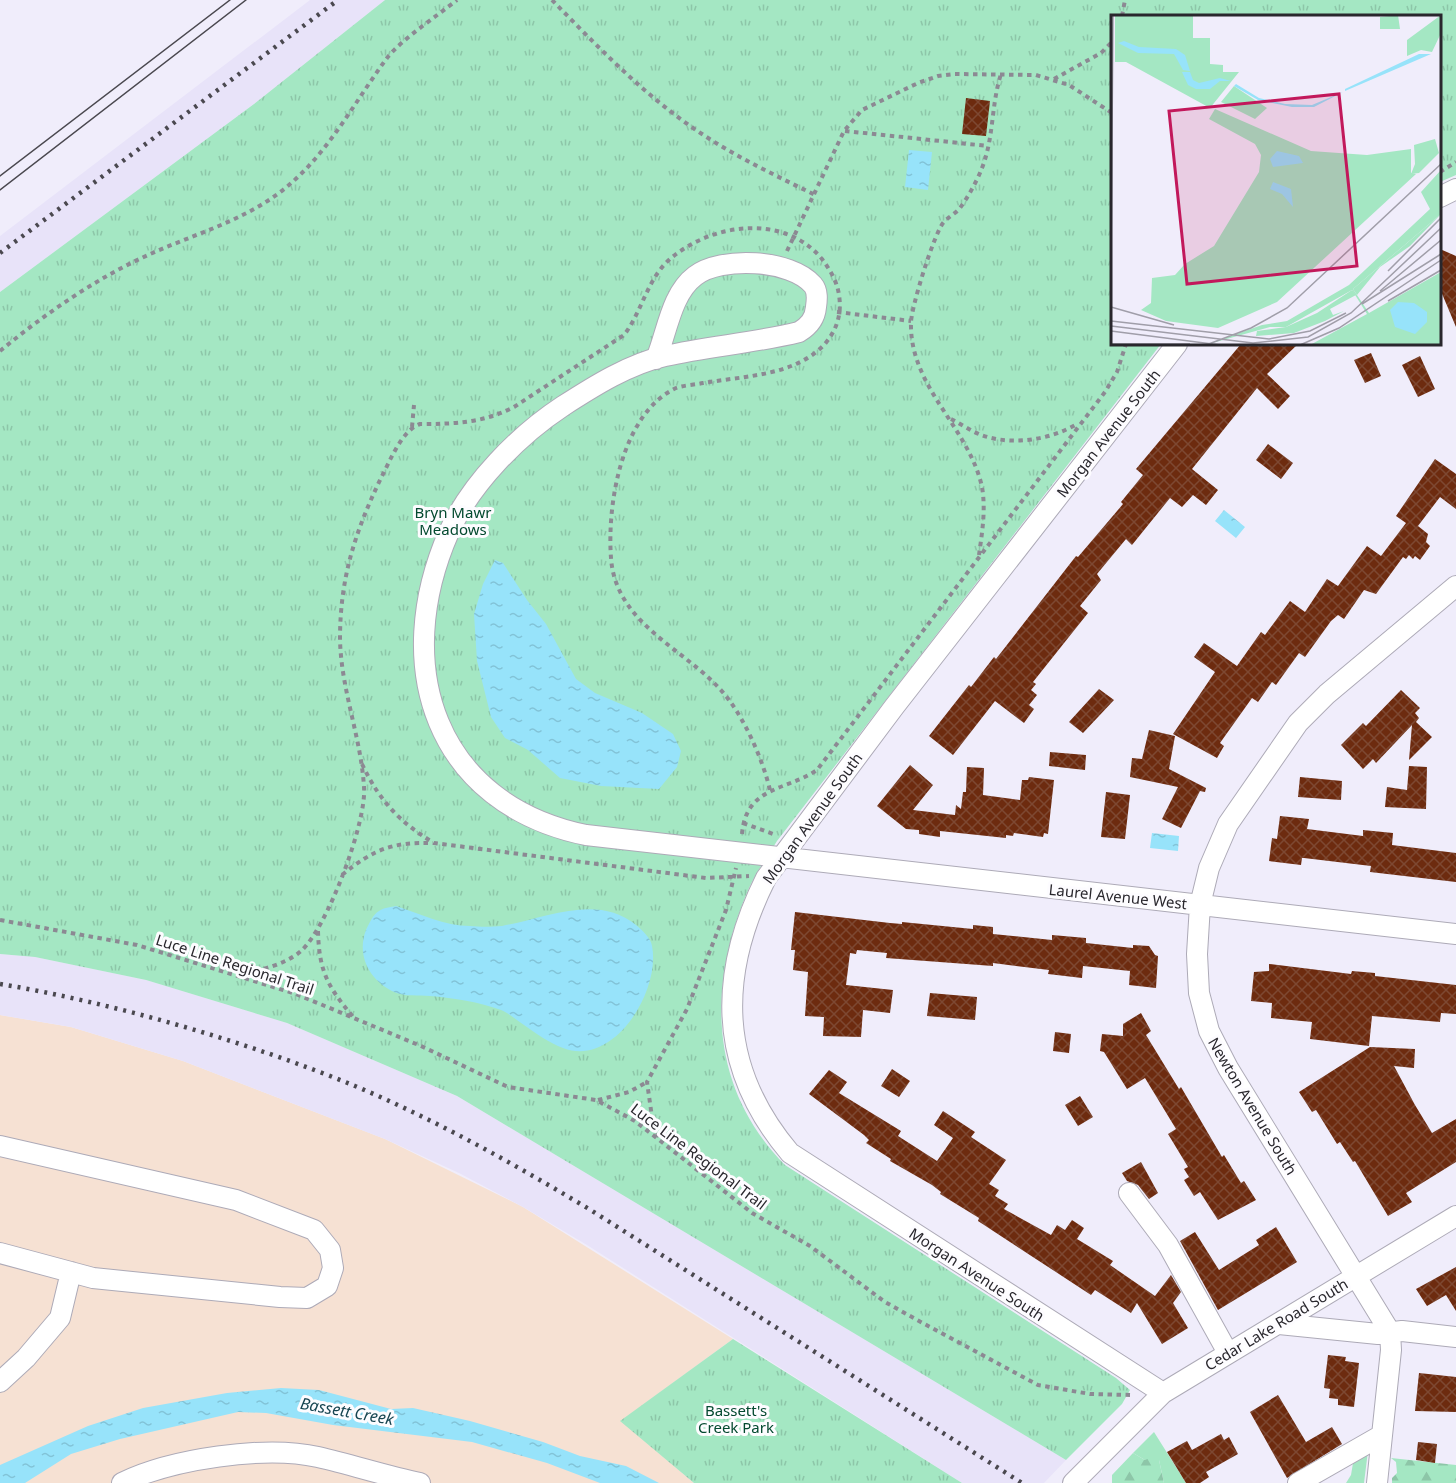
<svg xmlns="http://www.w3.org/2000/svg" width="1456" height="1483" font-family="'Noto Sans',sans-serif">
  <defs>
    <pattern id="forest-firs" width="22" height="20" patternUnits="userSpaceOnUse" patternTransform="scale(1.5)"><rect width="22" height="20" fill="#a4e7c3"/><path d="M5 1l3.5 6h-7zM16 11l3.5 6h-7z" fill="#8dc6a8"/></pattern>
    <pattern id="park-tufts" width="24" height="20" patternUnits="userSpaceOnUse" patternTransform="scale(1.5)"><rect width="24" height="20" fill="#a4e7c3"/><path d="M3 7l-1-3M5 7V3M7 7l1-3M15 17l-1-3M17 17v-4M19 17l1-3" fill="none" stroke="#8dc6a8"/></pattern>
    <pattern id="water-ripples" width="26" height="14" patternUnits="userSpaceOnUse" patternTransform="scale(1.5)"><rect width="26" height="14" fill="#97e3fa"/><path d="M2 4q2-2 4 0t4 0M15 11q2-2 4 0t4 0" fill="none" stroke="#82c3d7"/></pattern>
    <pattern id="building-cross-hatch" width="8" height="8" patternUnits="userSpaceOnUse" patternTransform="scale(1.5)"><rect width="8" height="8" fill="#6d2b0f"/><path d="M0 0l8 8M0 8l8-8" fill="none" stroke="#7d4832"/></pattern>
  </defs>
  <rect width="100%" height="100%" fill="#f0edfb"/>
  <!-- industrial -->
  <path fill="#f6e1d3" d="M0 1015 71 1027 183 1061 385 1139 523 1207 733 1339 621 1421 694 1483H0Z"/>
  <!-- built -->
  <path fill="#e8e3f9" d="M310 0H385L254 104 0 292V236Z
    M0 954 35 957 146 980 287 1023 457 1096 1066 1460 1044 1483H962L587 1245 523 1207 459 1173 385 1139 183 1061 71 1027 0 1015Z"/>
  <!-- grass -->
  <path fill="#a4e7c3" d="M1154 1432 1186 1483H1164L1159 1460H1145L1133 1453Z
    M1368 1451 1364 1483H1346L1351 1475 1354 1457Z"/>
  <!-- forest -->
  <path fill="url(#forest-firs)" d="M1133 1453 1145 1460 1152 1457 1159 1460 1164 1483H1112V1475Z
    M1391 1458 1456 1465V1483H1392V1478L1397 1473 1396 1462Z"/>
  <!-- park -->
  <path fill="url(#park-tufts)" d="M385 0H1456V175L1440 182V16H1112V344H1161L777 841C768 856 756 872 749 888 707 984 708 1087 785 1165L1116 1378 1130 1390 1122 1404 1066 1460 457 1096 287 1023 146 980 35 957 0 954V292L254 104Z
    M733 1339 962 1483H694L620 1421Z"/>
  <!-- water -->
  <path fill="url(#water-ripples)" d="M909 150 932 152 928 190 905 187Z
    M1224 510 1245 527 1236 538 1215 521Z
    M495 560 503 563 527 600 546 624 576 679 595 693 642 713 673 734 681 751 677 767 659 789 601 786 560 778 528 750 505 738 491 717 477 661 474 614 483 584Z
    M1152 833 1179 836 1178 851 1150 848Z
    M396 906C421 914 444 926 470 926 480 927 492 927 502 926 545 918 598 893 636 925 642 930 651 938 652 946 661 989 615 1068 563 1048 550 1043 535 1033 524 1025 516 1020 509 1013 501 1010 479 1002 454 998 430 996 419 995 405 997 394 992 370 981 356 956 366 930 369 924 373 914 379 911 383 908 391 907 396 906Z
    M281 1388 319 1390 391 1409 413 1408 470 1421 543 1442 580 1456 626 1466 659 1483H600L547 1463 472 1442 333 1425 266 1413 238 1412 120 1439 71 1454 25 1483H0V1465L88 1426 143 1408 227 1393Z"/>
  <!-- building -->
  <path fill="url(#building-cross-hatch)" d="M966 98 990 101 986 136 962 134Z
    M1440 249 1456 256V327L1440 289Z
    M1241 344H1298L1267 374 1290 396 1278 409 1257 388 1192 469 1218 490 1206 505 1193 495 1182 507 1170 498 1132 545 1126 539 1097 574 1101 580 1080 606 1088 613 1033 682 1036 684 1031 690 1037 695 1029 705 1034 709 1024 723 995 701 953 755 929 736 969 685 971 687 994 657 996 659 1076 556 1078 557 1123 504 1121 502 1143 475 1136 469Z
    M1371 353 1381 376 1365 383 1354 360Z
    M1420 356 1435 389 1418 397 1402 365Z
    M1268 444 1293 463 1281 479 1256 460Z
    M1435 459 1456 474V509L1440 497 1418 526 1428 534 1426 542 1430 546 1420 560 1415 556 1413 559 1409 555 1406 559 1403 557 1376 594 1364 590 1344 619 1338 615 1331 621 1305 657 1299 653 1276 685 1272 682 1258 702 1252 698 1220 743 1224 746 1217 758 1173 734 1215 672 1194 657 1204 643 1237 666 1261 632 1265 635 1290 601 1305 612 1327 579 1338 586 1367 546 1381 556 1406 523 1396 516Z
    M1099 689 1114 700 1083 733 1069 722Z
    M1401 690 1420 708 1415 713 1419 718 1416 722 1432 737 1409 760 1412 725 1376 763 1373 759 1363 769 1341 745 1363 723 1366 726Z
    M1149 730 1175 736 1169 769 1206 788 1205 792 1200 791 1181 828 1162 819 1178 787 1130 777 1132 758 1142 759Z
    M1050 752 1086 755 1085 770 1049 766Z
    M910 765 933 785 913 810 955 815 956 805 961 809 963 792H966L967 767 984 768 983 795 1020 800 1022 780H1028L1029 777 1054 780 1048 834 1044 833 1043 837 1014 833 1013 836 1006 835V838L940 831V837L919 834V830L906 829 877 806Z
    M1409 766 1427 767 1426 809 1385 807 1387 787 1407 790Z
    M1300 777 1342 781 1341 800 1298 797Z
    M1106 792 1130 795 1125 839 1101 837Z
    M1280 816 1309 819 1307 829 1363 836V830L1393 833 1392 845 1456 853V882L1370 872 1371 866 1304 858H1302L1301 865 1269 861 1272 838 1277 839Z
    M795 912 890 923 902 924V922L973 929V925L993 927V934L1052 940V935L1086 938V943L1133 948V945L1149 946 1155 955 1158 956 1156 988 1129 985 1130 971 1083 966 1082 978 1048 974 1049 970 993 963V966L886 958 887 953 857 950 856 954 850 953 846 985 893 990 890 1013 863 1010 861 1037 823 1036 824 1017 805 1016 808 972 793 970 795 950H791Z
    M1269 964 1351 974 1352 971 1375 973V976L1456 985V1014L1441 1013 1440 1022 1372 1016 1369 1046 1310 1039 1312 1022 1271 1018 1272 1003 1251 1001 1254 972 1269 971Z
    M930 993 977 997 975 1020 927 1016Z
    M1141 1013 1151 1031 1146 1035 1179 1089 1181 1087 1222 1157 1224 1155 1241 1183 1244 1181 1256 1200 1218 1220 1200 1192 1194 1196 1184 1180 1189 1177 1184 1169 1188 1167 1168 1134 1176 1129 1145 1078 1127 1089 1104 1052 1100 1051 1102 1034 1123 1036V1024Z
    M1055 1032 1071 1034 1069 1053 1053 1051Z
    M1370 1047 1415 1049 1414 1068 1394 1066 1415 1105 1432 1133 1456 1119V1162L1406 1193 1412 1202 1388 1216 1355 1161 1353 1162 1340 1142 1337 1144 1316 1110 1312 1112 1299 1092Z
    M892 1069 910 1081 899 1097 881 1086Z
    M829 1070 847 1082 839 1093 901 1131 898 1136 937 1161 953 1138 934 1125 943 1111 975 1132 971 1137 1006 1160 989 1184 999 1190 995 1196 1008 1204 1004 1209 1051 1235 1057 1225 1065 1230 1072 1220 1084 1228 1077 1239 1113 1261 1110 1265 1155 1296 1171 1275 1181 1292 1173 1303 1188 1328 1162 1344 1137 1303 1131 1313 1095 1290 1091 1295 978 1221 979 1218 940 1194 941 1192 932 1185 890 1161 891 1159 866 1143 869 1140 864 1135 809 1094Z
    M1080 1096 1093 1117 1078 1126 1065 1105Z
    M1141 1162 1158 1193 1149 1199 1138 1185 1127 1181 1122 1173Z
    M1276 1227 1297 1262 1218 1310 1180 1241 1195 1232 1219 1270 1259 1245 1256 1240Z
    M1456 1267V1311L1446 1295 1427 1306 1416 1289Z
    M1328 1355 1346 1357 1345 1361 1359 1363 1354 1407 1338 1405V1399L1329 1398 1330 1389 1324 1388Z
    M1419 1373 1456 1377V1412L1415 1411Z
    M1278 1395 1306 1442 1332 1427 1342 1444 1287 1478 1250 1412Z
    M1221 1434 1224 1440 1229 1437 1238 1454 1206 1472 1209 1477 1200 1483H1186L1167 1452 1187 1441 1192 1450Z
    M1418 1442 1437 1444 1435 1463 1416 1460Z"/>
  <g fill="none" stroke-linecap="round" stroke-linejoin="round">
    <!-- minor casing -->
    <g stroke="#adaab7" stroke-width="22">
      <path id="minor" d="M1440 197 1456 189
        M656 359C667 333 671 294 695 276 721 256 791 259 813 285 818 291 817 300 816 307 815 319 809 326 799 332 755 343 709 346 665 356 629 364 594 386 563 406 519 435 471 483 449 532 390 666 435 804 586 835L1456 934
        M0 1146 236 1200 314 1230 330 1250 333 1268 327 1286 307 1298 280 1297 93 1278 0 1253
        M1129 1193 1168 1245 1228 1353
        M1279 1324 1378 1334 1402 1331 1456 1337
        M0 1382 26 1358 60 1318 71 1272
        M1163 1393 790 1153C718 1068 717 976 766 878L894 707 1177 344
        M122 1483C171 1459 265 1445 318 1457 353 1465 386 1476 420 1483
        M1073 1483 1163 1393 1456 1216
        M1298 1483 1382 1435
        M1377 1483 1391 1350 1390 1332 1228 1068 1209 1031 1199 993 1197 954 1200 905 1209 868 1228 824 1298 723 1327 694 1456 586"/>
    </g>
    <!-- path -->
    <path stroke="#8c8993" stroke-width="4" stroke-dasharray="4.5 4.5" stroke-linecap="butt" d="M552 0C598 47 647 98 702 134 738 158 777 176 815 195
      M1122 16 1125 0
      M1054 79 1101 53 1112 42
      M845 131 988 146
      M1440 172 1456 162
      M787 251 844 131 862 110 918 83 938 76 954 74 1036 75 1069 85 1112 113
      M837 312 911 321
      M0 351C45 314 95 279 148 255 192 235 240 222 279 193 326 158 353 104 387 58 402 39 437 16 457 0
      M951 419C961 424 971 431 981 435 1012 446 1050 440 1077 424
      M412 427 414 405
      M979 555C982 533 986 510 982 487 969 427 909 387 911 322 912 305 933 237 943 223 948 217 955 214 960 208 968 197 977 181 982 168 994 138 991 105 1001 74
      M362 764C379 800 399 822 434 843L706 878 749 876
      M743 823 776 835
      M742 834C746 786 786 791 817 770L1105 392 1117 372 1126 344
      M342 875C374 849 392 842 433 843
      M0 920 137 945 296 994 421 1046 508 1087 596 1100 635 1121 752 1213 810 1246 885 1302 919 1321 1038 1385 1090 1394 1131 1395
      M318 931C319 972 328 987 354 1018
      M238 976C259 970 285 965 301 951 327 928 367 822 364 787 361 737 341 690 340 639 340 578 355 532 381 478 390 461 402 430 420 424 455 424 483 423 514 407L624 335C642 312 647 279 670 259 712 223 784 213 822 259 830 270 837 281 839 295 842 314 837 330 824 345 794 376 744 376 703 383 694 385 682 385 674 389 621 416 607 505 611 558 616 628 693 651 729 700 747 724 763 761 770 790
      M598 1100 629 1092 647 1082
      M659 1137 653 1124 647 1082 687 1009 726 910 736 868"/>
    <!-- minor -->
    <use href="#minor" stroke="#fff" stroke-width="20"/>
    <!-- tram -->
    <path stroke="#4a484f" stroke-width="1.5" d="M0 176 230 0
      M0 190 246 0"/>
    <!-- rail -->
    <path stroke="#4a484f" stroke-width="4.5" stroke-dasharray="3 6" stroke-linecap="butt" d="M0 253 338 0
      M0 984C114 1003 248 1042 355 1086 436 1120 514 1164 589 1209L1022 1483"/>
  </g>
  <g text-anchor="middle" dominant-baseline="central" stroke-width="6" stroke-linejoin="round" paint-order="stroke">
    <!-- street labels -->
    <g font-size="15" fill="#29272d" stroke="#fdfcff">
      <text transform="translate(1108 433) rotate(-52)">Morgan Avenue South</text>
      <text transform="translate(812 818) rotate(-54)">Morgan Avenue South</text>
      <text transform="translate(1118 896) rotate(6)">Laurel Avenue West</text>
      <text transform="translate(235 964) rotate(18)">Luce Line Regional Trail</text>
      <text transform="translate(1253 1106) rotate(59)">Newton Avenue South</text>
      <text transform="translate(699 1156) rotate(37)">Luce Line Regional Trail</text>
      <text transform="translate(977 1274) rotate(33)">Morgan Avenue South</text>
      <text transform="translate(1276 1324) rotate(-31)">Cedar Lake Road South</text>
    </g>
    <!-- park labels -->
    <g font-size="15" fill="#03492f" stroke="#fdfcff">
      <text x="453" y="512">Bryn Mawr<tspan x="453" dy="17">Meadows</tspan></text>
      <text x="736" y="1410">Bassett's<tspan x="736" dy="17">Creek Park</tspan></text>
    </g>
    <!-- water labels -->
    <g font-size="16" font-style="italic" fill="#174551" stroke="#fdfcff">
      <text transform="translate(347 1411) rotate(10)">Bassett Creek</text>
    </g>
  </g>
  <!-- overview -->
  <g transform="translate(1111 15)">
    <rect width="330" height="330" fill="#f0edfb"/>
    <path d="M287 0 289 14H269V2ZM330 0V18L321 37 310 35 296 41V25ZM330 199 299 231 269 252 246 280 242 274ZM241 275 245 280 219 294 222 300 233 296 214 306 183 318 145 321 146 316 175 312 206 298Z" fill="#a4e7c3"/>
    <path d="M324 124 328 138 308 158 300 159 304 149 303 130Z" fill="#a4e7c3"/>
    <path d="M4 0H82V23H99V49L112 50V57H128L99 93 15 47H4ZM123 71 156 93 144 104 110 87ZM104 94 200 136 256 140 300 134V158L305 159 166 287 107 313 55 306 30 295 40 288 41 263 64 260 74 249 103 231 148 157 150 140 144 129 98 104ZM330 155V199L242 274 258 298 330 257V330H199L256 299 241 275 175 312H159L94 330 151 310 176 306 238 270 319 194 310 177Z" fill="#a4e7c3"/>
    <path d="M13 26 28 32 65 34 74 40 79 56 72 55 63 39 27 38 7 28ZM308 39H320L234 76V74ZM71 57H79L82 65 88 68 109 63 120 66H109L99 74H85L77 70ZM125 69 148 83 174 89 201 90 232 77 203 92H181L147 85 123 71ZM166 136 188 141 192 148 162 152 159 144ZM162 167 180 174 182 192 171 179 159 174ZM287 287 303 288 316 297V307L304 319 284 312 279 295Z" fill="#97e3fa"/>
    <path fill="none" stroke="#a09ea9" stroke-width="1.5" d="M0 246 2 0M277 256 330 203M269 276 330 225M277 286 330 255M251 289 330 239M0 292 63 310M0 306 158 324 199 316 235 298M0 311 142 328 197 322 240 298 330 213M0 316 109 330M0 329H79M95 330 140 313 176 293 330 149M189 330 228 313 330 245"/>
    <path fill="#c2185b" fill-opacity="0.15" stroke="#c2185b" stroke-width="3" d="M228 79 246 251 76 269 58 96Z"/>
    <rect width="330" height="330" fill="none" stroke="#29272d" stroke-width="3"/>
  </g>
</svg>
